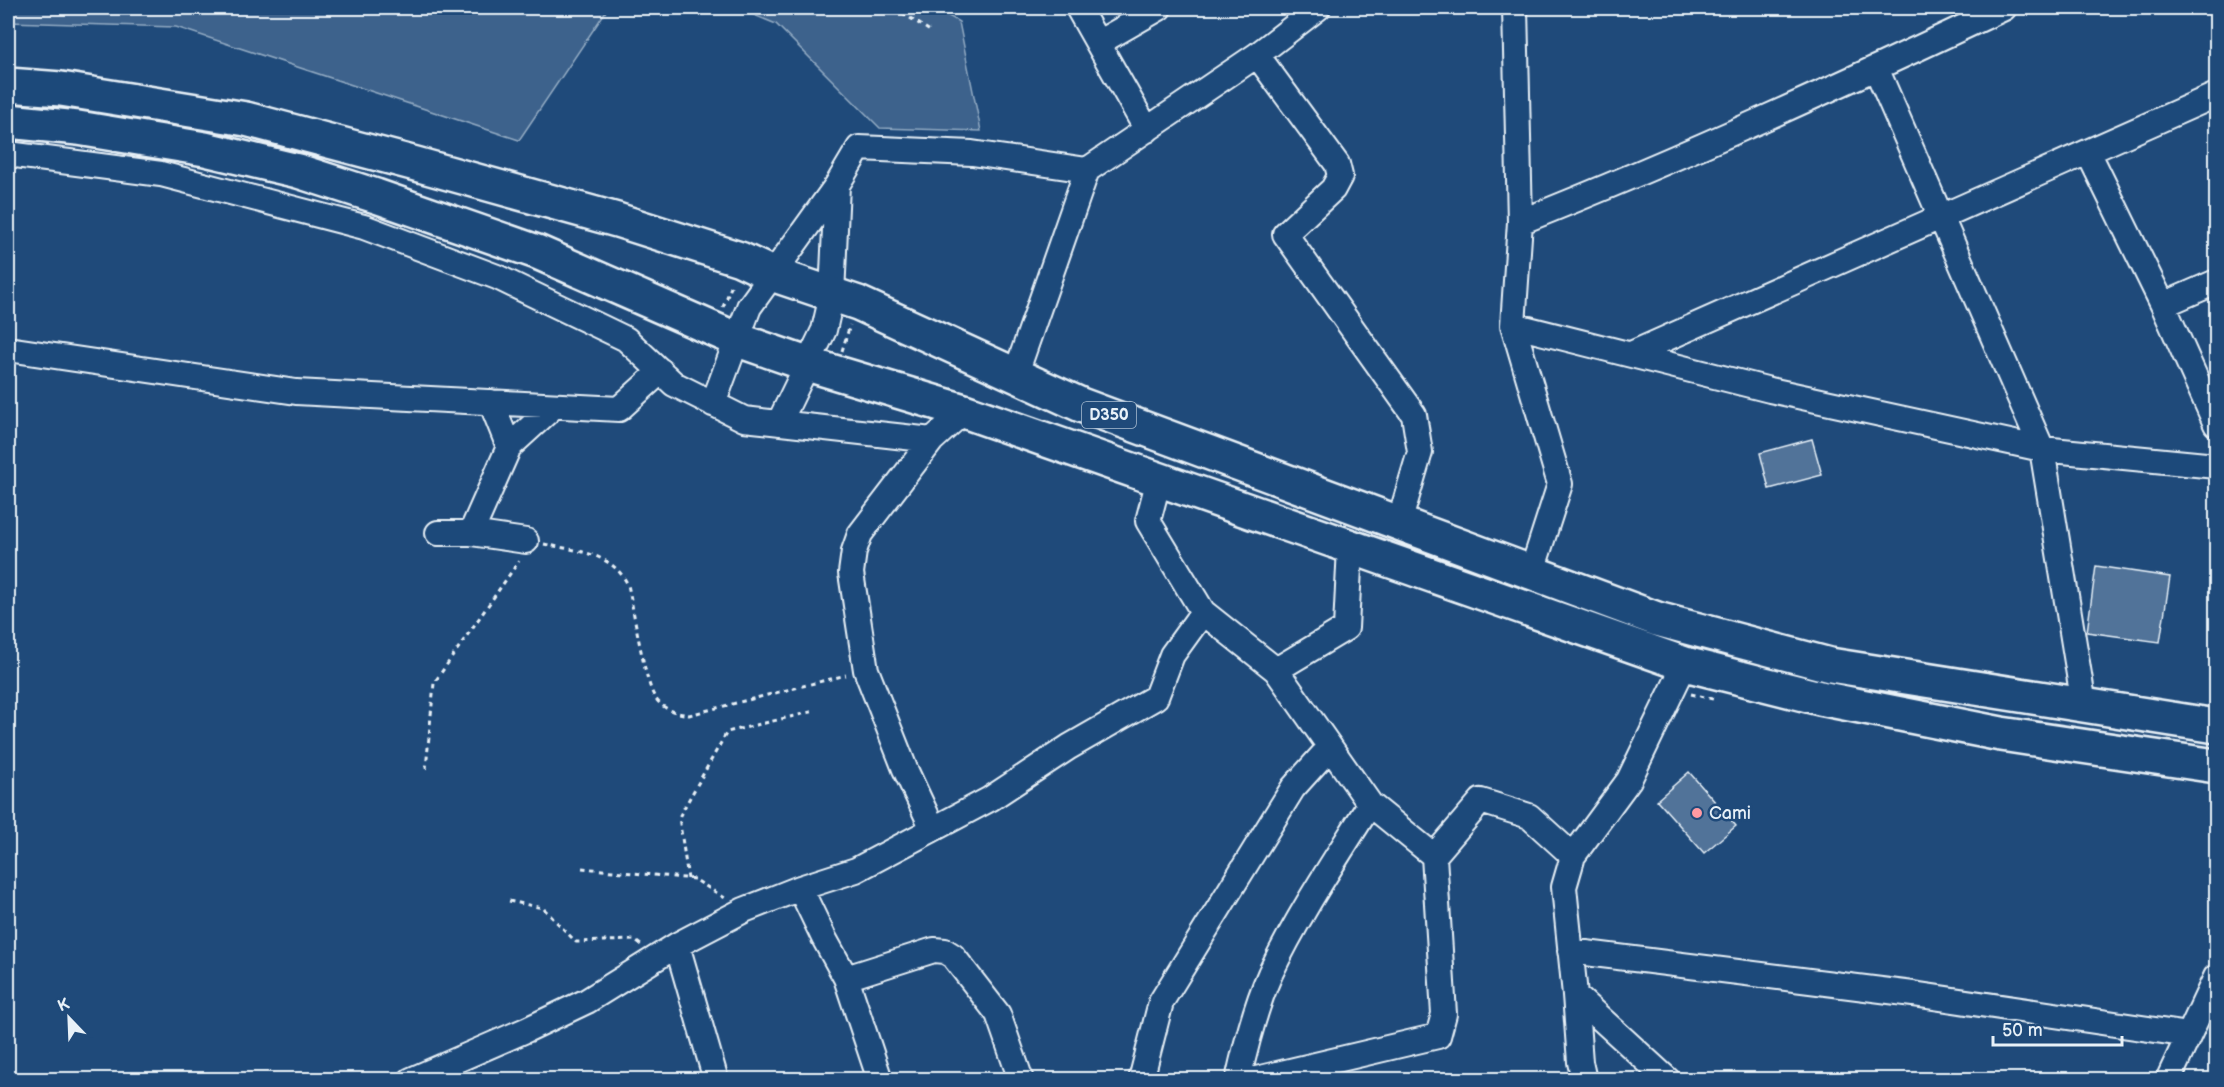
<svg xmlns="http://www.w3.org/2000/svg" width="2224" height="1087" font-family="'Balsamiq Sans',sans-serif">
  <rect width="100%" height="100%" fill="#1f4a7a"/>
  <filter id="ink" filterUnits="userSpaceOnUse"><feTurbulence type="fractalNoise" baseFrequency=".0167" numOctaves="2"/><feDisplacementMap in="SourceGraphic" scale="12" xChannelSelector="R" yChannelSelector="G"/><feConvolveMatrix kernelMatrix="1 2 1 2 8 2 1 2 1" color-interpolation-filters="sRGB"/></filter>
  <g filter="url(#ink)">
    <!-- green -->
    <path fill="#3c628c" stroke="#92aac2" stroke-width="1.5" d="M8 8H608L519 140 176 27 8 22Z
      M737 8H935L959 22 981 131 880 128 776 24Z"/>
    <!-- building -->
    <path fill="#517399" stroke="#e8f1f8" stroke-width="1.5" d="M1812 439 1822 475 1769 489 1760 453Z
      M2096 566 2170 577 2160 642 2087 632Z
      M1689 772 1736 826 1704 853 1657 800Z"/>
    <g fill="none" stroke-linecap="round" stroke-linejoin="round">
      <!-- minor casing -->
      <g stroke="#e8f1f8" stroke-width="28">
        <path id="minor" d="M1078 8 1147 130
          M1515 8 1520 222 1513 325 1560 484 1532 571
          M1098 43 1159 8
          M1257 55 1337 164 1340 176 1333 189 1285 234 1414 415 1420 452 1399 523
          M1876 68 2042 449 2084 705
          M2088 152 2163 305 2216 424
          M8 154 161 174 364 227 497 277 626 339 674 384 744 419 932 440
          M1520 222C1684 157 1845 83 2004 8
          M2163 305 2216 282
          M1513 325 1770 390 2042 449 2216 466
          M8 349 296 392 619 409 661 371
          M1631 354 2216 95
          M1015 376 1087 170 1257 55 1318 8
          M491 402 509 447
          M713 404 749 307 837 185 859 148 972 153 1087 170
          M779 423 824 330 832 295 837 185
          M438 533H471L509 447 554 406
          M471 533 526 541
          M1203 612 1276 670 1370 804 1434 856 1481 801 1529 816 1573 856 1564 887 1575 995 1580 1062 1584 1080
          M1276 670 1346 628 1350 547
          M933 829 905 769 866 670 851 573 854 551 860 534 932 440 964 411
          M1573 856 1629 780 1685 664
          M800 888 824 938 846 978 880 1080
          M677 945 716 1080
          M1570 951 1913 994 2189 1035
          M846 978 934 950 945 951 953 956 998 1014 1021 1080
          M1575 995 1668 1080
          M411 1080 526 1030 587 1001 677 945 744 910 800 888 856 870 990 799 1069 747 1156 697 1172 655 1203 612 1148 521 1159 479
          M1141 1080 1161 1002 1293 788 1330 747
          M1238 1080C1246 1044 1255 1008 1270 974 1298 915 1335 860 1370 804
          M1252 1080 1438 1036 1444 1014 1434 856
          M2168 1080 2216 977"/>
      </g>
      <!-- highway casing -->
      <g stroke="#e8f1f8" stroke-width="38">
        <path id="highway" d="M8 85 61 89 246 119 416 164 617 220 740 259 772 274 858 303 1081 405 1657 619 1830 665 2216 726
          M8 121 78 128 205 149 298 171 376 196 537 252 738 340 807 364 964 411 1685 664 1820 698 2001 734 2216 766"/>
      </g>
      <!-- path -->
      <path stroke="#e8f1f8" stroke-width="3" stroke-dasharray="4.5 4.5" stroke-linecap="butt" d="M895 8 930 31
        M723 307 733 282
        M842 351 850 325
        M544 544C576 551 612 552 628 585 633 606 645 686 656 699 664 710 676 713 689 715L846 675
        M1691 694 1717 700
        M426 769 434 683 519 561
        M582 868 694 879 725 898
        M688 879 679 817 727 732 815 711
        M509 901 543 908 576 942 634 940 641 945"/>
      <!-- minor -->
      <use href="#minor" stroke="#1f4a7a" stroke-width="24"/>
      <!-- highway -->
      <use href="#highway" stroke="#1f4a7a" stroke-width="33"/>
    </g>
  </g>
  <!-- markers -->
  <circle fill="#ff9aa2" stroke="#1f4a7a" stroke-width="2" cx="1697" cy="813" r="6"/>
  <g text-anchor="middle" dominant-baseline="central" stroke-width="5" stroke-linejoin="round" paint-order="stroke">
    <!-- shield labels -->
    <rect fill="#1f4a7a" stroke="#acbfd2" stroke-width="1.5" x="1082" y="402" width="54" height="26" rx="4.5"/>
    <g font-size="16" font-weight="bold" fill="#e8f1f8">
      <text x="1109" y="415">D350</text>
    </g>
    <!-- poi labels -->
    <g font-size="18" fill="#e8f1f8" stroke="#1f4a7a" text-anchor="start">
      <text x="1709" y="813">Cami</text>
    </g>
  </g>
  <!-- margin -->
  <rect width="2224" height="1087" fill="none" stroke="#1f4a7a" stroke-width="30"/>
  <rect x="15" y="15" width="2194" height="1057" fill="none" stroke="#e8f1f8" stroke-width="2" filter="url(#ink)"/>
  <!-- north arrow -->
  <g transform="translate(69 1018) rotate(337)" stroke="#1f4a7a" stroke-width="4.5" paint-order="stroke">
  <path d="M0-4.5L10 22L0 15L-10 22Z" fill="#e8f1f8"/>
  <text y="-9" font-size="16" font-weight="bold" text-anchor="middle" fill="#e8f1f8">K</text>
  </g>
  <!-- scale -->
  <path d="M1993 1036v9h129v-9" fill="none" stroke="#e8f1f8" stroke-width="3"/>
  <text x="2002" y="1036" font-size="18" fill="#e8f1f8" stroke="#1f4a7a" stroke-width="4.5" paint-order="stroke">50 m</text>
</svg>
